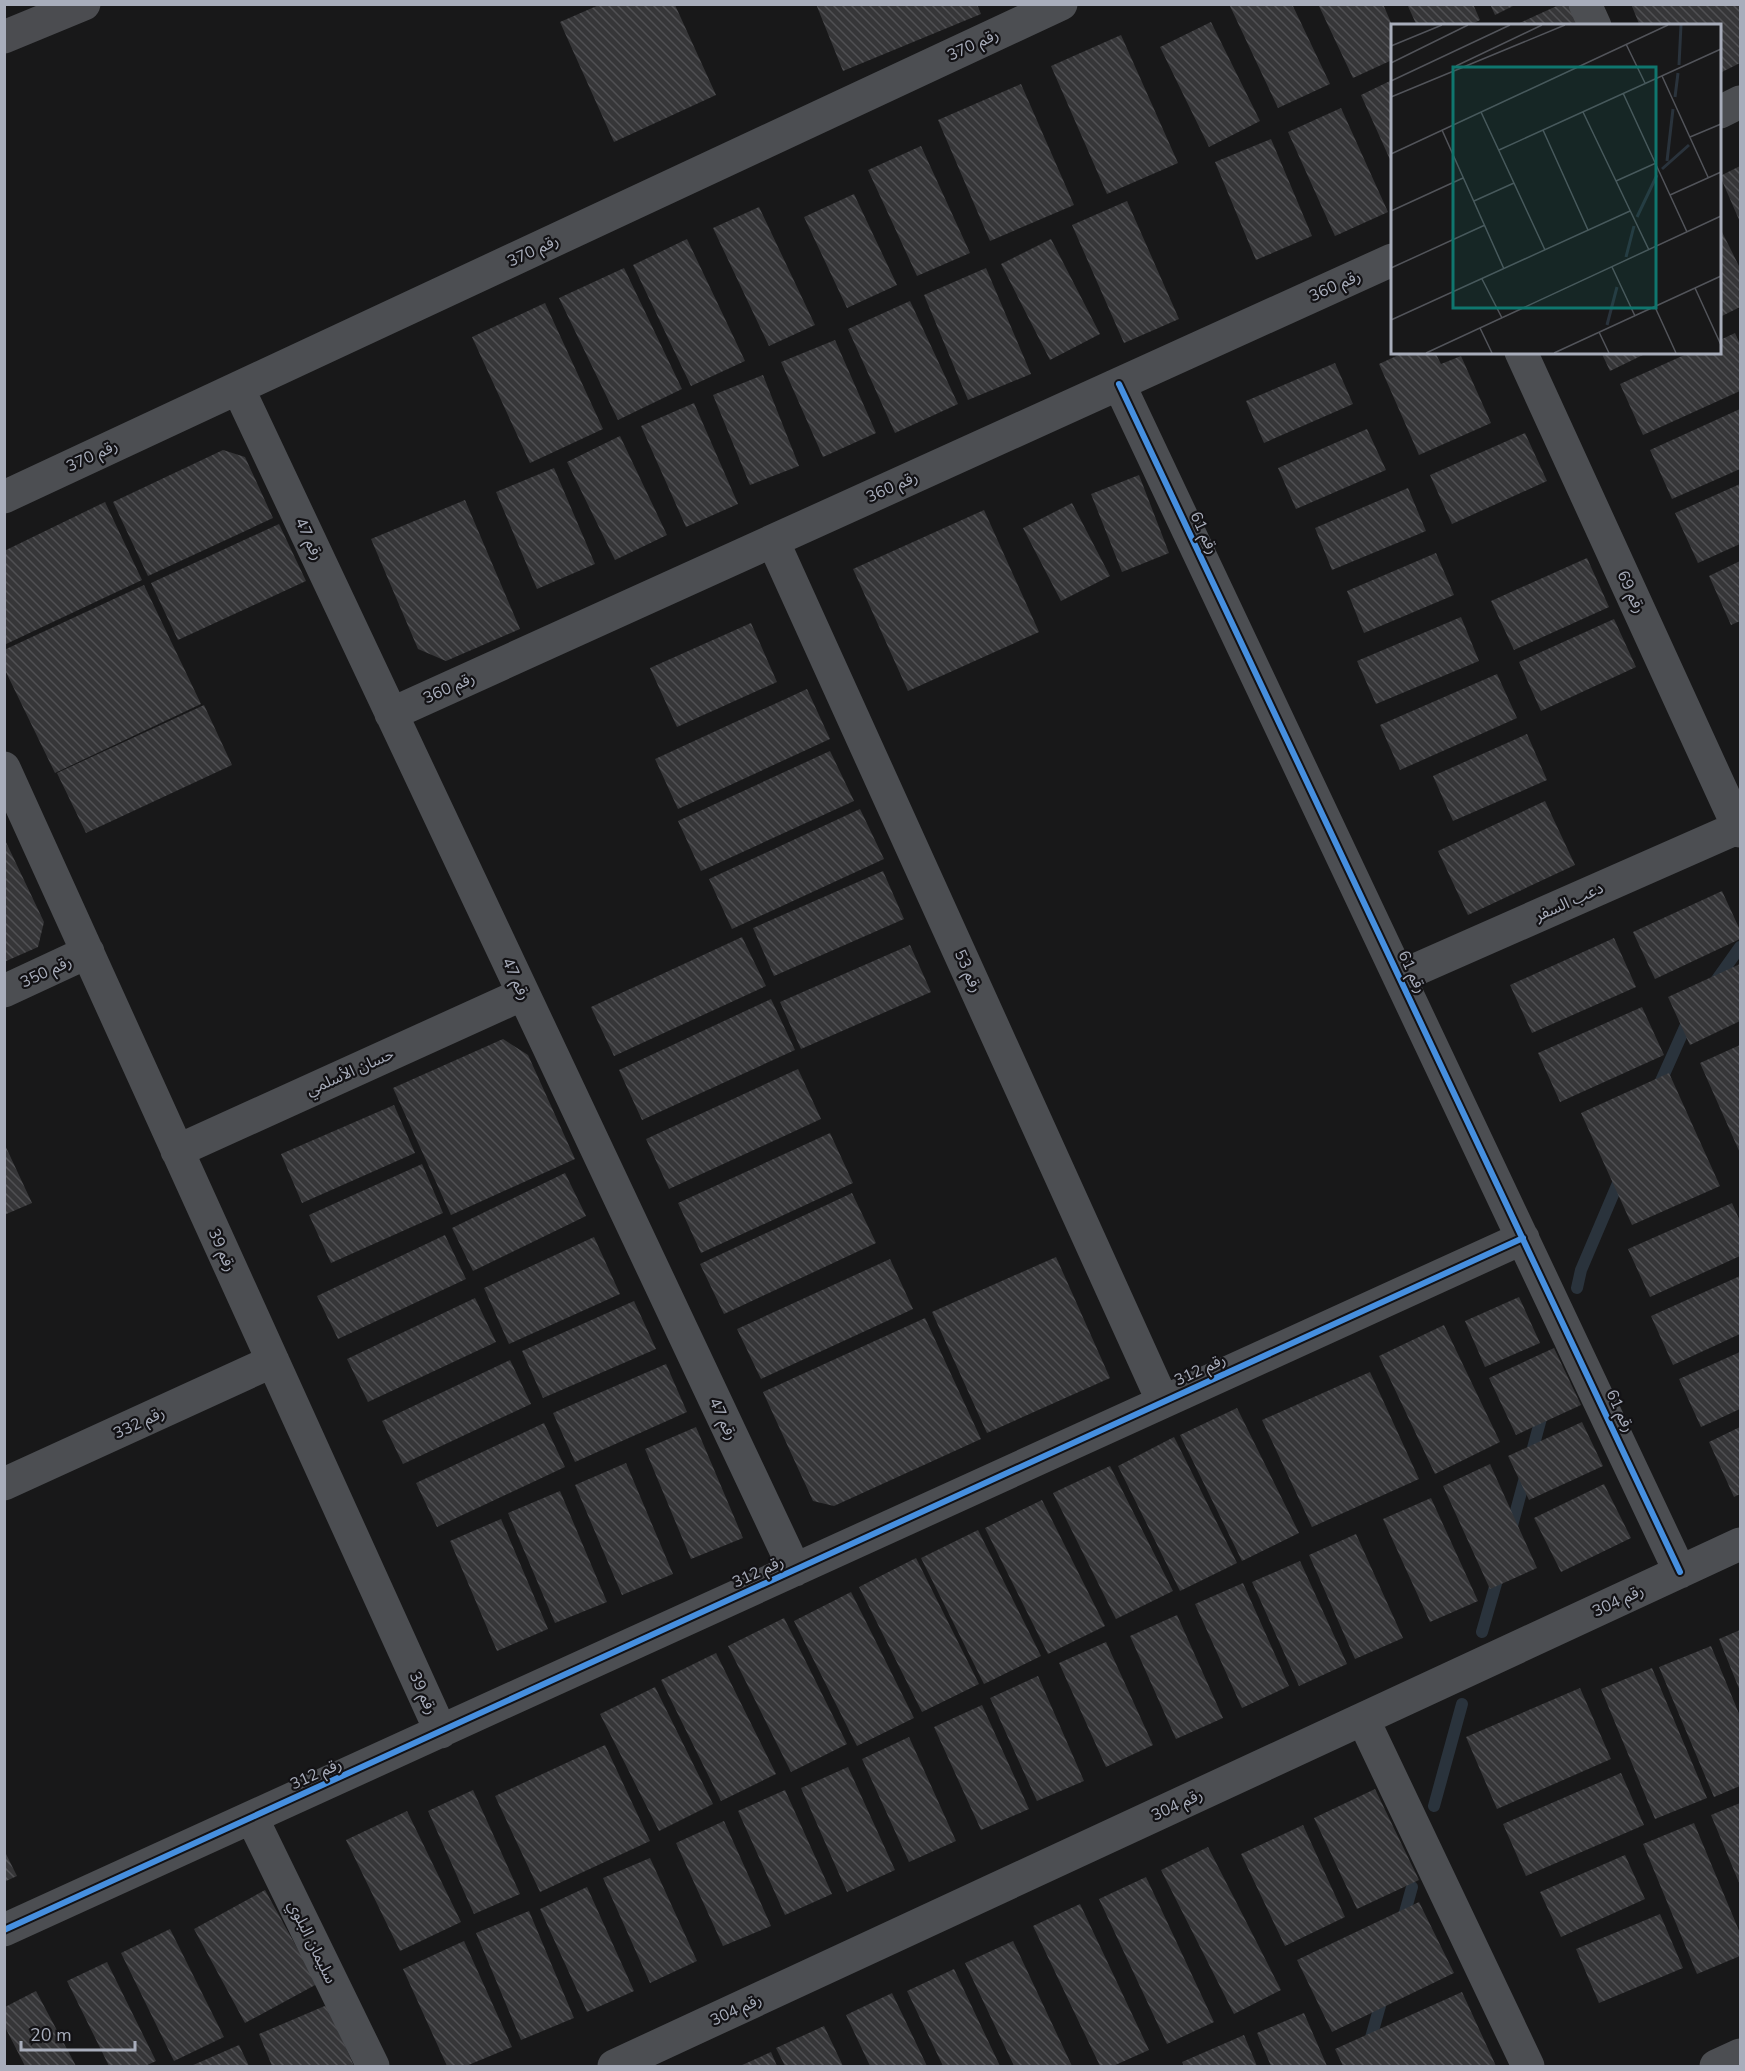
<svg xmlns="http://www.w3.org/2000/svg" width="1745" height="2071" font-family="'Nunito Sans','Noto Sans Arabic',sans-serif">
  <defs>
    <pattern id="building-back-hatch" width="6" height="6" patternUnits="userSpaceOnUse" patternTransform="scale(1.5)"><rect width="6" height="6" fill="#363638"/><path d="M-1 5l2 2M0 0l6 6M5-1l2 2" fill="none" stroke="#505053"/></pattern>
  </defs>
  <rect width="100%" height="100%" fill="#181819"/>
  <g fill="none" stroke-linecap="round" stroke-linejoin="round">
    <!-- stream -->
    <path stroke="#2a333c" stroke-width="12" d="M1713 985 1740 947
      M1657 1090 1690 1016
      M1577 1288 1581 1270 1621 1176
      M1510 1533 1543 1411
      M1482 1632 1499 1573
      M1434 1806 1462 1704
      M1402 1923 1412 1887
      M1363 2066 1383 1995"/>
  </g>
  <!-- building -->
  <path fill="url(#building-back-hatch)" d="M816 4H977L981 14 843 71Z
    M1229 4H1292L1330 84 1278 108Z
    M1318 4H1383L1392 25V60L1353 78Z
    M1407 4H1473L1480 20 1468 26H1417Z
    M1490 4H1517L1495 15Z
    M1561 4H1570L1580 26H1513Z
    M1631 4H1740V63L1720 73V26H1640Z
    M599 5H675L716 95 614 142 560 22Z
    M1211 22 1260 121 1209 147 1160 47Z
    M1121 35 1178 163 1107 194 1051 66Z
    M1392 80V164L1361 95Z
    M1021 84 1074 205 990 241 938 120Z
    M1341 108 1388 212 1335 236 1288 132Z
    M1271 139 1312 236 1256 260 1215 162Z
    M921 146 970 253 917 276 868 170Z
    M1740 166V222L1720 176Z
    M854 194 897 285 847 308 804 217Z
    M1127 201 1179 319 1124 343 1072 225Z
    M759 207 815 325 769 346 713 228Z
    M1720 228 1740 268V307L1720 317Z
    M687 239 745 361 691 386 633 265Z
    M1051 239 1100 334 1050 360 1001 264Z
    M624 268 682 389 618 420 559 298Z
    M986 268 1031 374 968 400 924 295Z
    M910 301 958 404 895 433 848 329Z
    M545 303 603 429 530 463 472 337Z
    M1735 333 1740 344V391L1643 435 1620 384 1691 352H1720V340Z
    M835 340 876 433 823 457 781 362Z
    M1405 352H1435L1441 364 1461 356 1491 423 1419 455 1379 364Z
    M1601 352H1649L1610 371Z
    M1335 363 1353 404 1264 443 1246 401Z
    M763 375 799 466 750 485 713 395Z
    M694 403 738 504 686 527 641 426Z
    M1740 409V469L1672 499 1650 450Z
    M1367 429 1386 470 1296 509 1278 468Z
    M1525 433 1547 481 1452 524 1430 475Z
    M620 436 667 535 615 560 567 462Z
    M223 450 245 457 273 518 148 576 113 502Z
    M554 468 595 564 537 589 496 492Z
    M1139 475 1169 553 1122 572 1091 494Z
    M1740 484V544L1698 563 1675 513Z
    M1408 488 1426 531 1332 570 1315 528Z
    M465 500 520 629 446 661 418 649 371 539Z
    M105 502 142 580 4 645V551Z
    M1072 503 1110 576 1061 601 1023 528Z
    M984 510 1039 632 908 691 853 569Z
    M279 524 306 581 178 640 151 583Z
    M1436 553 1454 595 1364 633 1347 591Z
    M1587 558 1609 607 1514 650 1491 601Z
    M1740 561V621L1731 625 1709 576Z
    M144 585 201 704 55 773 4 668V650Z
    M1461 617 1479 661 1376 704 1357 661Z
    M1614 619 1636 667 1541 711 1519 662Z
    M751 623 777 682 677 727 650 668Z
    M1497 674 1517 718 1400 770 1380 725Z
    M807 689 830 739 678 809 655 759Z
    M204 705 232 765 86 833 57 773Z
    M1527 734 1547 780 1453 821 1433 776Z
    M830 751 854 801 701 871 678 821Z
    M1545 801 1575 865 1468 915 1438 851Z
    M860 809 884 859 732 929 709 879Z
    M4 838 44 922 38 947 4 962Z
    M883 871 904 919 774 976 753 928Z
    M1722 891 1740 930V939L1655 979 1633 932Z
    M742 937 766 986 614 1056 591 1007Z
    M1614 938 1636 987 1532 1033 1510 985Z
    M910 945 931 992 801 1049 780 1002Z
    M1740 964V1021L1690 1045 1668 997Z
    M771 999 795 1050 642 1120 619 1070Z
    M1642 1007 1664 1055 1560 1102 1538 1053Z
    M503 1039 528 1055 575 1159 451 1215 393 1088Z
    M1740 1045V1153L1700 1063Z
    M798 1069 821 1119 669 1189 646 1139Z
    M1669 1073 1720 1186 1632 1225 1581 1113Z
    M394 1105 415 1153 302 1203 281 1154Z
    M830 1133 853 1183 701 1253 678 1203Z
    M4 1143 32 1203 4 1215Z
    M422 1164 443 1213 331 1263 309 1215Z
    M565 1173 586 1216 473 1271 452 1228Z
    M852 1193 876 1243 724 1314 700 1264Z
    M1732 1203 1740 1221V1256L1650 1297 1628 1249Z
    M445 1235 466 1279 338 1339 317 1296Z
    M594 1237 620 1294 509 1344 484 1288Z
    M1056 1257 1110 1378 987 1433 932 1312Z
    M890 1259 913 1309 761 1379 737 1329Z
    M1740 1276V1334L1673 1365 1651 1316Z
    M1519 1297 1540 1343 1485 1367 1465 1321Z
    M475 1298 496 1342 368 1402 347 1359Z
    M634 1301 656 1349 543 1398 522 1351Z
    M925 1318 981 1439 834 1506 813 1501 763 1392Z
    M1444 1325 1500 1442 1435 1474 1379 1356Z
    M1554 1348 1581 1405 1516 1435 1489 1378Z
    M1740 1352V1409L1701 1427 1679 1379Z
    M510 1360 531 1404 403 1464 382 1421Z
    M666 1364 687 1412 575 1462 553 1413Z
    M1370 1372 1419 1479 1312 1527 1262 1420Z
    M1237 1408 1299 1533 1242 1561 1180 1435Z
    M1582 1422 1603 1466 1529 1500 1508 1456Z
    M544 1423 565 1467 437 1527 416 1483Z
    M696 1427 743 1538 691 1559 645 1449Z
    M1740 1427V1494L1734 1497 1709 1442Z
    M1174 1437 1237 1563 1180 1591 1118 1466Z
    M626 1463 673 1574 622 1595 575 1485Z
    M1490 1464 1537 1568 1490 1589 1443 1486Z
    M1110 1466 1173 1591 1116 1619 1053 1493Z
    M1604 1484 1631 1538 1561 1572 1534 1518Z
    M560 1491 607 1602 555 1623 508 1513Z
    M1431 1498 1478 1601 1430 1622 1383 1519Z
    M1042 1500 1105 1626 1048 1654 985 1528Z
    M501 1519 548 1629 497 1651 450 1541Z
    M978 1530 1041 1656 984 1684 921 1558Z
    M1356 1534 1403 1638 1355 1659 1309 1555Z
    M916 1558 979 1684 922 1712 859 1587Z
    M1300 1561 1347 1664 1299 1686 1252 1582Z
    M1243 1583 1289 1686 1242 1708 1195 1604Z
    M851 1592 914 1718 857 1746 794 1621Z
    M1177 1615 1223 1718 1176 1739 1130 1636Z
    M784 1618 847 1744 791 1772 728 1646Z
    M1740 1630V1691L1719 1639Z
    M1106 1642 1153 1745 1106 1767 1059 1663Z
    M1711 1646 1740 1716V1786L1714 1797 1659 1667Z
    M716 1653 776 1774 721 1801 661 1680Z
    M1652 1668 1707 1798 1655 1819 1601 1689Z
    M1038 1676 1084 1781 1037 1801 990 1698Z
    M655 1687 713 1804 659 1831 600 1714Z
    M1580 1688 1611 1759 1497 1809 1466 1737Z
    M982 1705 1029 1809 981 1830 934 1727Z
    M909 1737 956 1841 909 1862 862 1759Z
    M605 1745 650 1841 540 1892 495 1796Z
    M848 1767 895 1870 847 1892 801 1788Z
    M1621 1773 1644 1825 1526 1876 1503 1824Z
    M1375 1789 1419 1880 1357 1909 1314 1818Z
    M473 1790 520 1894 474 1914 428 1811Z
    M785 1790 832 1894 785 1915 738 1811Z
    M1740 1803V1885L1711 1815Z
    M407 1811 461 1922 400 1951 346 1840Z
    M724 1821 771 1926 723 1946 676 1843Z
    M1694 1823 1740 1933V1956L1697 1974 1643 1844Z
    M1303 1825 1345 1917 1285 1946 1241 1854Z
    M1208 1847 1281 1990 1234 2014 1161 1870Z
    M4 1850 17 1876 4 1882Z
    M1625 1855 1645 1899 1561 1937 1540 1892Z
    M650 1858 697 1961 650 1983 603 1878Z
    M1146 1877 1214 2022 1167 2044 1099 1899Z
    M587 1887 634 1991 587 2012 540 1909Z
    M265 1890 317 1984 245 2023 194 1929Z
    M1419 1902 1454 1973 1332 2032 1297 1960Z
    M1080 1904 1149 2050 1113 2066H1100L1033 1926Z
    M529 1911 574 2018 521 2040 476 1933Z
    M1660 1914 1683 1968 1599 2003 1576 1949Z
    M170 1929 224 2037 174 2061 121 1953Z
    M464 1941 512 2047 466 2066H447L403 1969Z
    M1013 1941 1072 2066H1014L965 1963Z
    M107 1962 156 2061 145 2066H109L67 1981Z
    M954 1969 1000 2066H943L907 1991Z
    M36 1991 76 2066H25L5 2027V2007Z
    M1462 1992 1496 2066H1343L1335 2049Z
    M892 1993 927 2066H870L846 2015Z
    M327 2005 354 2066H272L259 2034Z
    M1304 2013 1327 2066H1271L1257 2033Z
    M824 2026 843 2066H785L776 2048Z
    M1244 2035 1257 2066H1184L1182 2062Z
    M239 2045 249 2066H191Z
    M771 2052 777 2066H740Z"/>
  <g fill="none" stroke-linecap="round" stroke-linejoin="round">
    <!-- street -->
    <path stroke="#4c4e52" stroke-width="33" d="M1585 4 1595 26
      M1720 112 1740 102
      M1521 352 1740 831
      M1119 384 1680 1572
      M238 388 795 1570
      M4 497 1061 4
      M773 541 1163 1402
      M391 714 1392 260
      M4 768 441 1732
      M1399 977 1739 827
      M4 991 88 952
      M177 1151 523 994
      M4 1484 273 1361
      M1363 1719 1528 2066
      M252 1818 373 2066
      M4 1930 1523 1238
      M614 2066 1740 1544
      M1716 2066 1740 2055"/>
    <!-- secondary -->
    <path stroke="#4b4c50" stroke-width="33" d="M4 37 84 4"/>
    <!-- cycleway casing -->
    <g stroke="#131215" stroke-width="10">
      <path id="cycleway" d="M1119 384 1680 1572
        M4 1930 1523 1238"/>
    </g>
    <!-- cycleway -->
    <use href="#cycleway" stroke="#468fdf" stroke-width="6"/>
  </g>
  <g text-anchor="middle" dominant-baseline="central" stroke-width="4.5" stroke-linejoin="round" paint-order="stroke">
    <!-- street labels -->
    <g font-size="16" fill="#a8adbb" stroke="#131215">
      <text transform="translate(973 45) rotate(-25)">رقم 370</text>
      <text transform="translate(533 251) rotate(-25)">رقم 370</text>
      <text transform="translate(1335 286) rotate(-24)">رقم 360</text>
      <text transform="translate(92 456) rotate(-25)">رقم 370</text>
      <text transform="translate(892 487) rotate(-24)">رقم 360</text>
      <text transform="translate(1204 533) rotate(65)">رقم 61</text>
      <text transform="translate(309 539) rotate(65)">رقم 47</text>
      <text transform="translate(1631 592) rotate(65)">رقم 69</text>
      <text transform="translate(449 688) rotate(-24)">رقم 360</text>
      <text transform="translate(1569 902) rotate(-24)">دعب السفر</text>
      <text transform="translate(968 971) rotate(66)">رقم 53</text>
      <text transform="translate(46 972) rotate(-25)">رقم 350</text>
      <text transform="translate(1412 972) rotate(65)">رقم 61</text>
      <text transform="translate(516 979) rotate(65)">رقم 47</text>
      <text transform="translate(350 1072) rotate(-24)">حسان الأسلمي</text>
      <text transform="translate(222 1250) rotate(66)">رقم 39</text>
      <text transform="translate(1200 1370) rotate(-25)">رقم 312</text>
      <text transform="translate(1620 1411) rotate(65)">رقم 61</text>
      <text transform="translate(723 1419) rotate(65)">رقم 47</text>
      <text transform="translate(139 1423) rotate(-25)">رقم 332</text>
      <text transform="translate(758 1572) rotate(-25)">رقم 312</text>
      <text transform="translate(1618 1601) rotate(-25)">رقم 304</text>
      <text transform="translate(423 1693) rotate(66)">رقم 39</text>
      <text transform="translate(316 1774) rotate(-24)">رقم 312</text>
      <text transform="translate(1177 1805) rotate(-25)">رقم 304</text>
      <text transform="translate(312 1942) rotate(64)">سليمان البلوي</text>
      <text transform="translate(736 2010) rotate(-25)">رقم 304</text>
    </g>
  </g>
  <!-- overview -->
  <g transform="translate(1391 24)">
    <rect width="330" height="330" fill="#181819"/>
    <path fill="none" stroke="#2a333c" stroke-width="3" d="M288 41 290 1M284 73 287 49M276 137 282 85M271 145 298 121M246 193 266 151M235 233 243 202M216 301 226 263"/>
    <path fill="none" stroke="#52545a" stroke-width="1.5" d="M235 20 254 59M0 22 51 1M0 39 77 1M65 42 151 1M271 52 317 153M0 57 119 1M232 69 296 208M0 73 174 1M90 88 154 226M192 88 258 226M51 106 113 245M152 106 197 206M299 113 330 100M108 126 330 25M0 130 277 1M225 157 265 139M279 171 330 148M83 177 123 159M0 187 72 154M221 243 244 292M0 244 94 201M91 255 111 294M304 264 330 321M264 283 285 329M0 296 239 187M89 304 101 329M208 308 218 329M35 329 330 192M163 329 330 252"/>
    <path fill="#0f766e" fill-opacity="0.15" stroke="#0f766e" stroke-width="3" d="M62 43H265V284H62Z"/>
    <rect width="330" height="330" fill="none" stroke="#a8adbb" stroke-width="3"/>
  </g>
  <!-- border -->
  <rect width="1745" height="2071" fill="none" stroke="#a8adbb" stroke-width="12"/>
  <!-- scale -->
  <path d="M21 2041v9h114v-9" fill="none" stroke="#a8adbb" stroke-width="3"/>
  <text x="30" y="2041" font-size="18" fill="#a8adbb" stroke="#131215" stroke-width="4.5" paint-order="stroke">20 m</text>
</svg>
